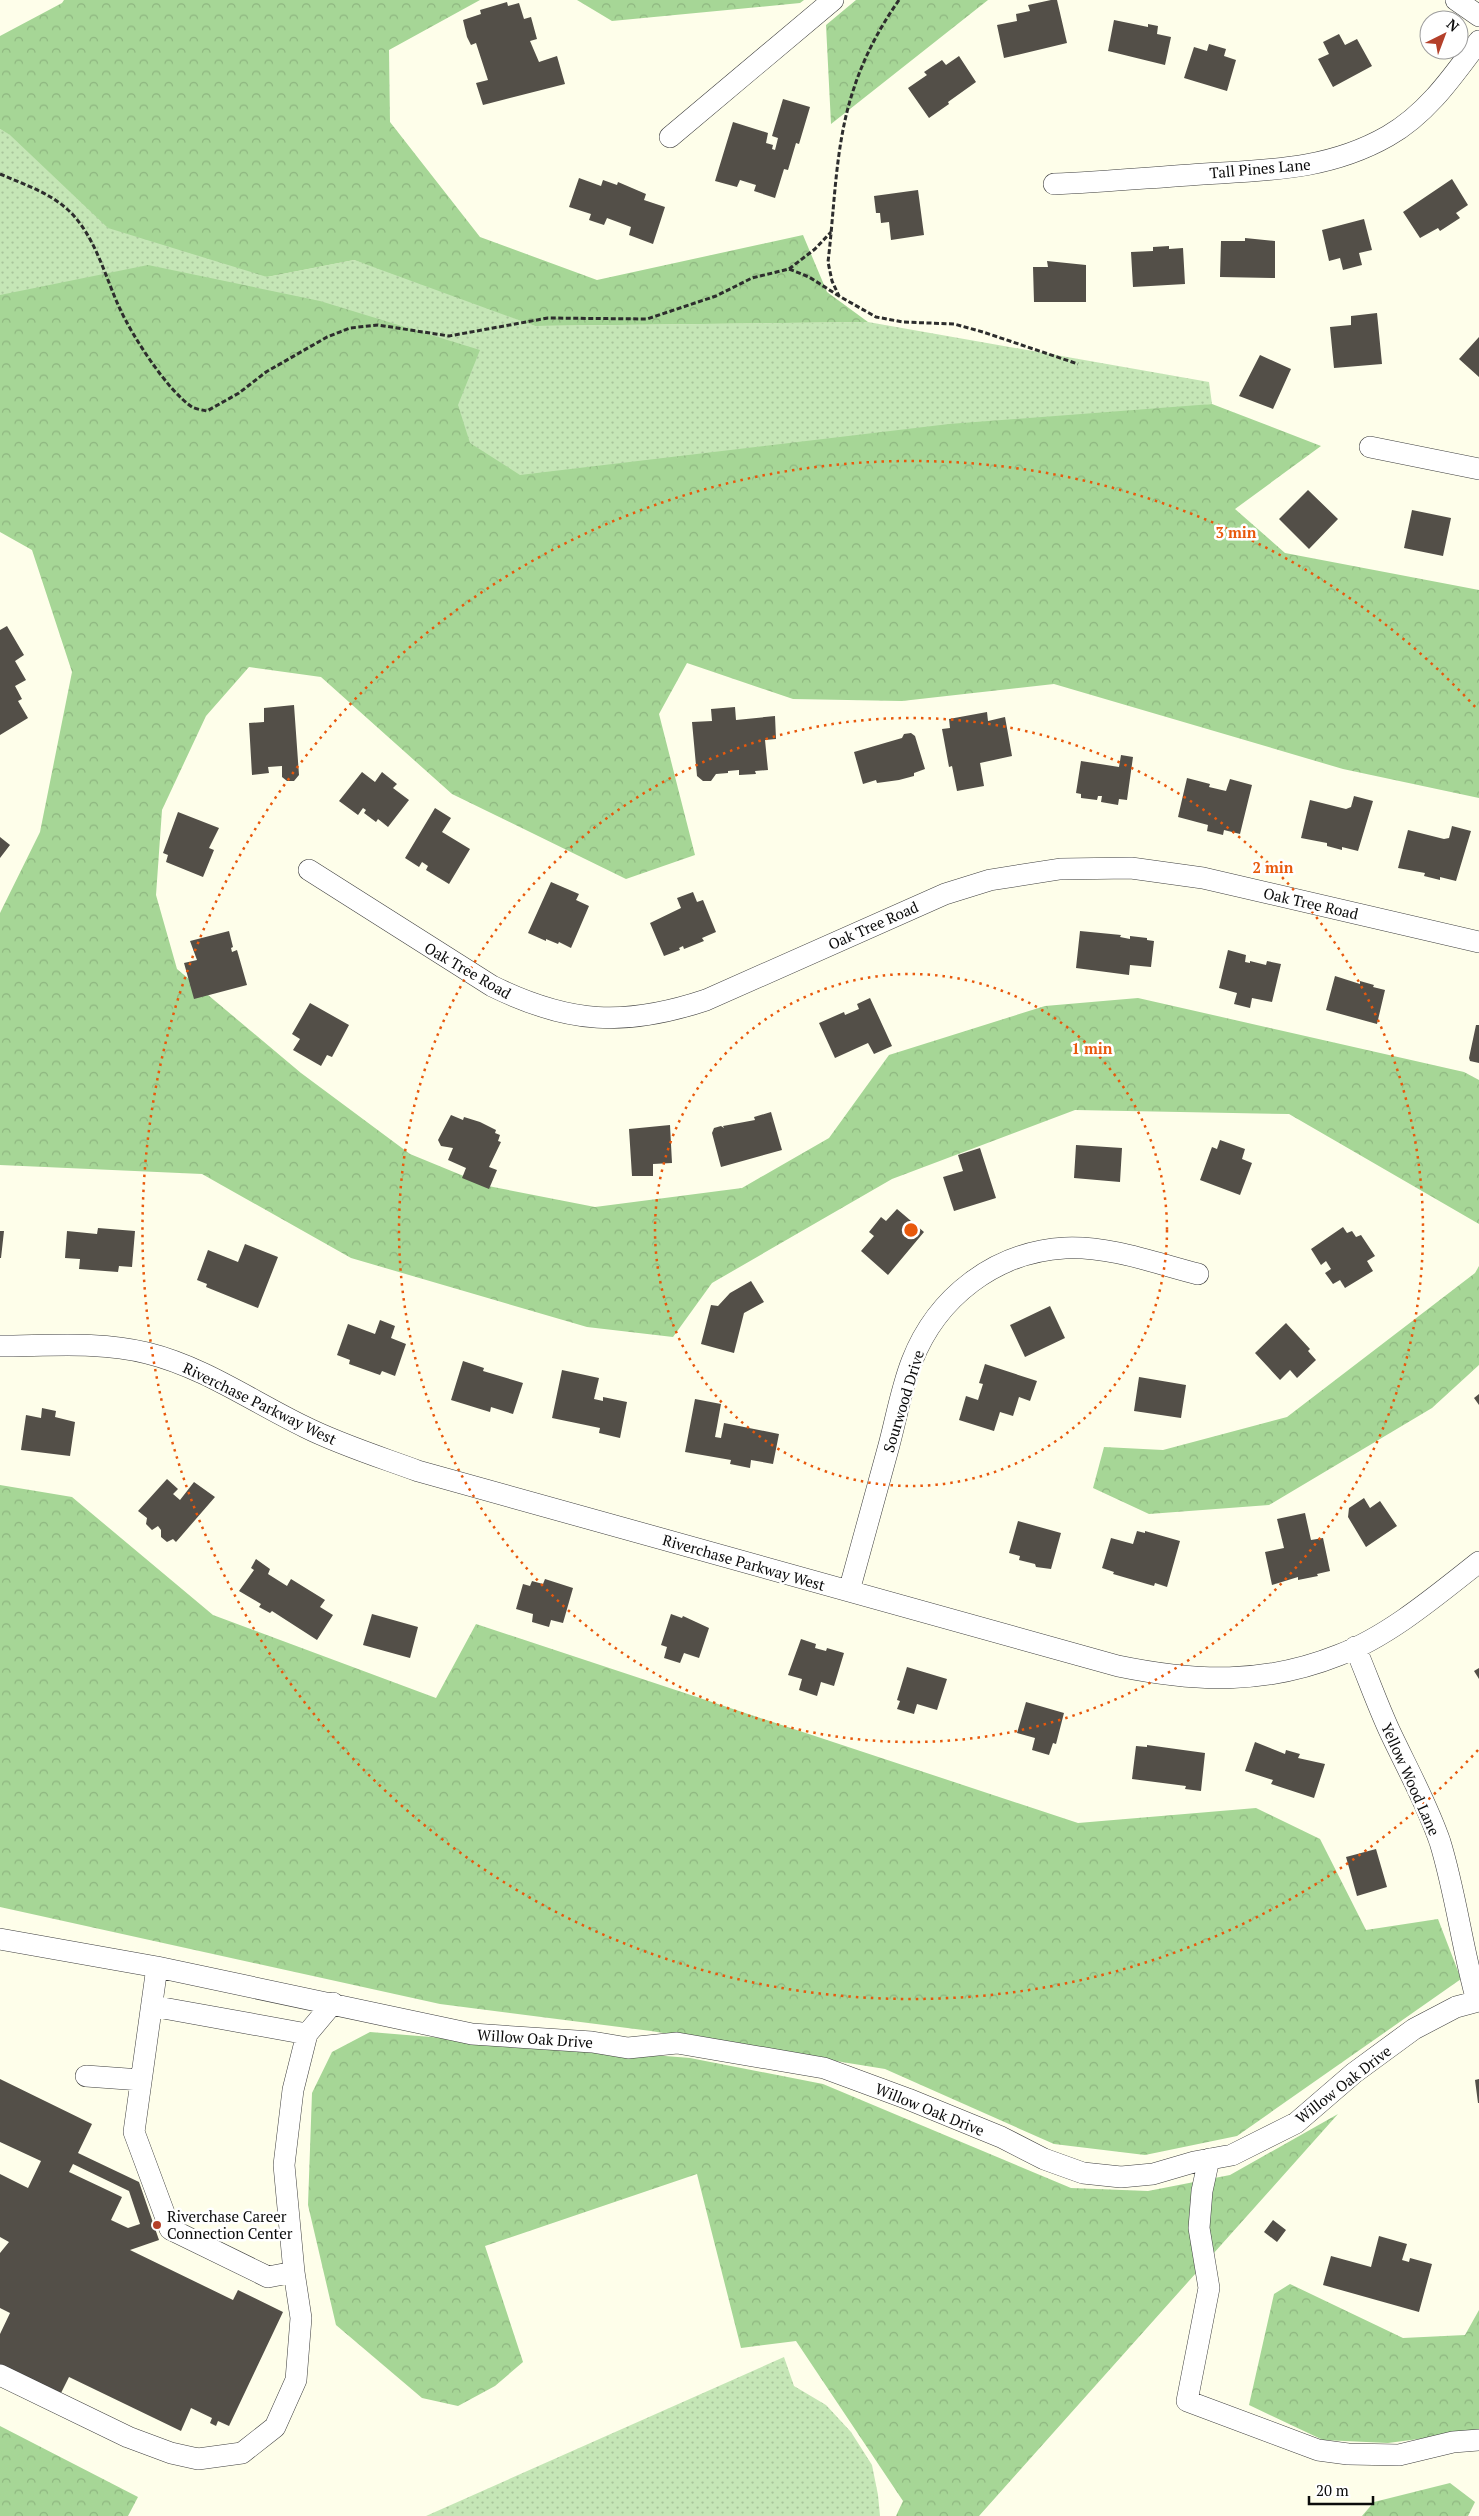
<svg xmlns="http://www.w3.org/2000/svg" width="1479" height="2516" font-family="'PT Serif',serif">
  <defs>
    <pattern id="grass-dots" width="8" height="8" patternUnits="userSpaceOnUse" patternTransform="scale(1.25)"><rect width="8" height="8" fill="#c5e6b6"/><path d="M2 2h.1M6 6h.1" fill="none" stroke="#a8c49b" stroke-width="1.8" stroke-linecap="round"/></pattern>
    <pattern id="forest-crowns" width="20" height="18" patternUnits="userSpaceOnUse" patternTransform="scale(1.25)"><rect width="20" height="18" fill="#a6d696"/><path d="M2 6a3 3 0 1 1 6 0M12 15a3 3 0 1 1 6 0" fill="none" stroke="#8eb680"/></pattern>
  </defs>
  <rect width="100%" height="100%" fill="#fefeea"/>
  <!-- grass -->
  <path fill="url(#grass-dots)" d="M0 129 267 277 354 260 425 284 535 326 868 322 1209 382 1212 404 500 498 0 295Z
    M784 2357 794 2386 826 2405 851 2432 872 2465 878 2495 880 2516H426Z"/>
  <!-- forest -->
  <path fill="url(#forest-crowns)" d="M64 0H480L389 50 390 122 480 237 597 280 803 235 827 292 868 322 535 326 354 260 267 277 108 228 10 135 0 129V36L62 3Z
    M577 0H804L800 3 612 21Z
    M856 0H988L831 124 826 25Z
    M148 265 320 301 480 350 458 405 470 443 520 475 949 424 1212 404 1321 446 1235 509 1285 553 1479 590V798L1343 769 1054 684 902 701 793 699 687 663 659 714 695 855 626 879 452 794 321 677 249 667 206 716 162 810 156 895 177 969 301 1073 410 1154 488 1186 595 1207 742 1188 829 1138 889 1055 1045 1006 1138 998 1464 1072 1479 1080V1224L1289 1114 1075 1110 892 1179 712 1283 673 1337 587 1327 351 1258 202 1174 0 1165V913L40 832 72 672 32 550 0 532V295Z
    M1479 1266V1365L1432 1408 1269 1505 1149 1514 1093 1488 1104 1447 1163 1450 1287 1417 1475 1273Z
    M0 1485 72 1497 213 1615 436 1698 476 1624 1078 1823 1256 1808 1320 1839 1366 1930 1438 1919 1461 1979 1237 2136 1145 2155 1054 2144 885 2069 651 2031 440 2004 0 1907Z
    M370 2032 690 2058 823 2084 1071 2188 1148 2191 1230 2175 1338 2114 979 2516H896L903 2501 796 2341 741 2348 697 2174 485 2246 523 2362 495 2386 458 2406 422 2398 336 2325 308 2205 312 2093 332 2052Z
    M1290 2284 1403 2338 1465 2335 1479 2310V2431L1388 2443 1323 2440 1249 2405 1274 2294Z
    M0 2426 138 2497 128 2516H0Z
    M1450 2483 1475 2502 1468 2516H1362L1374 2502Z"/>
  <!-- building -->
  <path fill="#534f48" fill-rule="evenodd" d="M1051 0H1057L1067 43 1004 58 997 25 1017 21 1016 14 1030 11 1028 5Z
    M507 2 508 6 519 3 524 19 531 17 537 39 530 41 539 62 557 56 565 84 483 105 476 83 488 80 476 43 471 45 467 37 463 20 481 14 480 10Z
    M1114 20 1148 27V24L1158 26 1157 34 1171 37 1165 65 1108 51Z
    M1339 34 1345 45 1357 39 1372 66 1333 87 1318 59 1329 54 1323 42Z
    M1209 44 1226 49 1224 56 1236 60 1227 91 1184 78 1194 47 1207 51Z
    M959 56 976 82 948 102 949 104 929 118 908 88 927 75 924 72 942 60 946 65Z
    M783 99 810 107 799 144 796 143 788 170 784 169 775 198 754 191 756 185 740 180 737 187 715 181 733 122 768 133 766 143 773 145 772 149 775 150 778 138 772 136Z
    M579 178 601 186 603 180 617 185 618 182 646 194 644 200 665 207 653 244 629 235 631 227 607 218 604 225 589 220 591 214 569 207Z
    M1452 179 1468 205 1456 213 1460 218 1440 231 1438 228 1420 238 1403 212Z
    M918 190 924 235 891 240 889 222 881 223 880 213H876L874 196Z
    M1364 219 1372 250 1359 253 1362 265 1343 270 1340 258 1329 261 1322 230Z
    M1245 238 1275 241V278L1220 277 1221 241H1245Z
    M1169 246V249L1183 248 1185 284 1133 287 1131 252 1153 251V247Z
    M1047 261 1086 265V302H1034L1033 267H1048Z
    M1377 313 1382 364 1334 368 1330 327 1351 325V316Z
    M1479 337V377L1459 359Z
    M1260 355 1291 369 1273 409 1239 396Z
    M1308 490 1338 519 1309 549 1279 519Z
    M1412 510 1451 518 1443 556 1404 548Z
    M7 626 24 655 15 661 26 680 15 686 22 699 18 701 28 718 0 735V630Z
    M294 705 299 775 294 781H287L282 777V766L268 767 269 773 252 775 249 723 264 722V708Z
    M735 707 736 720 775 716 776 739 765 740 768 770 755 771 756 774 739 775V770L728 771V773L716 774 711 781H703L697 776 692 722 712 721 711 709Z
    M987 712 988 721 1005 717 1012 756 980 763 984 786 957 791 952 766 949 767 942 729 950 728 949 719Z
    M911 733 915 736 925 769 914 773V776L899 780 877 783 876 780 863 784 854 752 902 738 904 734Z
    M1121 755 1133 757 1127 800 1119 799 1118 805 1101 802 1102 796H1098L1097 800 1081 798V794L1076 793 1081 761 1119 767Z
    M362 772 375 782 382 772 397 784 393 788 409 800 388 827 378 819 376 822 364 813 366 810 363 808 358 815 339 801Z
    M1187 778 1210 784 1209 787 1226 791 1230 779 1252 785 1240 834 1224 830 1223 835 1207 831 1208 825 1178 817Z
    M1354 796 1373 801 1358 851 1342 847V850L1327 846V843L1301 838 1310 800 1346 809 1351 807Z
    M435 808 451 818 442 832 470 849 449 884 426 870 428 866 422 862 419 867 405 858Z
    M178 812 219 828 209 848 214 850 203 877 166 862 168 855 163 853Z
    M1452 826 1471 831 1456 881 1440 877V880L1424 876 1425 873 1398 868 1408 830 1444 839 1449 838Z
    M0 837 10 845 0 858Z
    M551 882 579 894 576 900 589 906 571 948 559 942 558 944 546 939V941L528 933Z
    M693 892 697 902 703 900 716 932 702 938 704 941 684 949 683 946 679 948 680 950 664 956 650 923 681 908 677 898Z
    M229 931 233 947 231 948 232 952 237 950 247 985 194 999 184 963 197 960 190 941Z
    M1080 931 1121 935 1120 937 1130 939V936L1147 938V940L1154 941 1151 967 1130 965 1129 975 1076 968Z
    M1228 950 1246 955 1245 962 1250 963V961L1266 965 1267 961 1281 964 1272 1002 1252 998 1250 1008 1234 1004 1237 993 1219 988Z
    M1335 976 1360 984V981L1374 985 1373 987 1385 990 1377 1024 1326 1010Z
    M870 998 892 1046 874 1054 868 1043 835 1058 819 1023 844 1012 845 1015 859 1009 857 1004Z
    M310 1003 349 1025 332 1057 327 1055 321 1066 293 1050 300 1039 292 1034Z
    M1476 1025H1479V1063L1470 1061 1469 1058Z
    M771 1112 782 1150 721 1167 712 1133 714 1128 721 1126 724 1128 723 1126 755 1120 754 1117Z
    M451 1115 463 1120 464 1117 480 1122 496 1130 495 1133 500 1135 498 1141 501 1142 489 1167 497 1170 489 1189 462 1178 466 1168 448 1160 453 1148 441 1146 438 1140Z
    M670 1125 672 1163 653 1164V1176H632L629 1129Z
    M1220 1140 1245 1149 1242 1159 1252 1163 1240 1195 1200 1180 1212 1147 1217 1149Z
    M1076 1145 1122 1148 1120 1182 1074 1178Z
    M980 1148 996 1198 954 1211 943 1177 963 1171 958 1155Z
    M897 1209 924 1232 888 1275 861 1251 874 1236 869 1232 881 1217 886 1221Z
    M1343 1227 1347 1233 1352 1231 1356 1237 1361 1235 1375 1256 1367 1261 1373 1271 1345 1288 1340 1280 1333 1284 1325 1273 1331 1269 1326 1261 1321 1265 1311 1249Z
    M98 1228 135 1231 132 1267 119 1266 118 1272 79 1269 80 1259 65 1258 67 1231 97 1234Z
    M0 1231H4L1 1258H0Z
    M245 1244 278 1257 258 1308 206 1287 207 1284 197 1280 208 1250 238 1262Z
    M751 1281 764 1302 744 1313 734 1353 701 1344 711 1305 718 1306 730 1293Z
    M1050 1306 1065 1338 1025 1357 1010 1325Z
    M380 1320 395 1326 391 1338 406 1344 395 1376 382 1371 380 1375 349 1364 350 1360 337 1355 348 1324 375 1334Z
    M1286 1323 1310 1349 1308 1351 1316 1360 1297 1378 1290 1370 1280 1380 1255 1353Z
    M463 1361 484 1368 483 1371 523 1383 513 1414 491 1407 490 1412 451 1400Z
    M985 1364 1037 1381 1030 1401 1019 1397 1013 1416 1000 1412 994 1431 959 1420 966 1396 978 1400 983 1384 979 1383Z
    M562 1370 599 1378 594 1399 603 1401V1397L627 1402 620 1438 599 1433 600 1428 552 1418Z
    M1139 1377 1186 1385 1181 1418 1134 1411Z
    M1479 1394V1405L1474 1398Z
    M695 1399 721 1404 715 1437 721 1438 724 1423 779 1434 773 1464 751 1460 750 1468 730 1464 731 1460 685 1452Z
    M42 1408 56 1411 55 1417 75 1422 70 1456 21 1450 26 1415 41 1418Z
    M167 1479 178 1489 173 1494 180 1500 194 1482 215 1497 176 1542 173 1539 167 1542 161 1537V1530L158 1526 152 1530 146 1524 147 1518 138 1511Z
    M1364 1498 1370 1508 1380 1501 1397 1526 1366 1547 1348 1517 1349 1508Z
    M1305 1513 1311 1540 1323 1538 1330 1571 1317 1574 1318 1576 1298 1580V1577L1272 1585 1265 1552 1284 1548 1277 1519Z
    M1018 1521 1061 1533 1051 1569 1036 1567 1035 1564 1019 1560 1020 1556 1009 1553Z
    M1137 1531 1145 1533V1531L1180 1541 1167 1587 1155 1583 1154 1586 1113 1574 1114 1572 1102 1568 1111 1538 1133 1544Z
    M256 1559 270 1569 268 1574 287 1586 291 1579 325 1600 320 1607 333 1615 317 1640 272 1611 270 1613 259 1607 261 1604 239 1591 254 1570 251 1568Z
    M545 1579 573 1588 563 1623 551 1620 549 1627 532 1622 533 1614 516 1609 523 1584 530 1586 532 1581 543 1584Z
    M372 1614 418 1627 410 1658 363 1645Z
    M671 1614 682 1618 683 1616 709 1628 699 1658 684 1653 680 1663 664 1658 667 1647 661 1645Z
    M801 1639 816 1644 815 1648 826 1651 827 1648 844 1653 834 1686 821 1682 817 1696 799 1690 802 1679 788 1675Z
    M907 1667 947 1679 937 1710 917 1704 914 1714 897 1709 900 1701 897 1700Z
    M1479 1668V1679L1474 1671Z
    M1026 1702 1064 1713 1056 1744 1053 1743 1049 1755 1032 1750 1035 1738 1017 1733Z
    M1255 1742 1285 1754 1286 1750 1300 1754 1298 1758 1325 1764 1314 1798 1271 1784 1273 1780 1245 1771Z
    M1147 1745 1205 1753 1201 1791 1185 1789 1186 1786 1132 1779 1136 1746 1147 1747Z
    M1376 1849 1387 1887 1357 1896 1346 1857Z
    M0 2079 92 2124 78 2153 139 2182 159 2240 130 2250 233 2300 238 2290 283 2312 229 2426 218 2421 216 2426 210 2423 212 2418 191 2408 181 2431 69 2377 61 2393 0 2364V2334L10 2313 0 2308V2253L9 2242 0 2237V2174L28 2188 41 2161 0 2142ZM73 2164 129 2191 140 2224 128 2228 111 2220 122 2197 69 2172Z
    M1479 2079V2103H1478L1475 2080Z
    M1273 2220 1286 2230 1277 2242 1264 2232Z
    M1379 2236 1407 2244 1402 2260 1409 2262 1410 2258 1432 2264 1419 2312 1323 2285 1331 2256 1371 2267Z"/>
  <g fill="none" stroke-linecap="round" stroke-linejoin="round">
    <!-- minor casing -->
    <g stroke="#3e3e3e" stroke-width="22">
      <path id="minor" d="M1456 0 1479 16
        M670 137 833 0
        M1054 184C1100 182 1145 178 1190 175 1261 170 1325 172 1388 136 1427 114 1453 76 1479 41
        M1370 447 1479 469
        M309 870 492 986C569 1024 625 1027 706 1000L945 894 990 880 1060 869 1131 868 1203 878 1479 942
        M0 1346C48 1346 100 1341 147 1353 204 1367 253 1402 305 1427 341 1445 380 1457 418 1471L1118 1666C1196 1682 1264 1685 1339 1655 1389 1636 1437 1595 1479 1562
        M849 1591C862 1544 875 1496 888 1449 896 1420 901 1389 912 1361 937 1297 995 1252 1065 1248 1110 1246 1155 1263 1198 1274
        M1355 1647C1367 1675 1377 1704 1390 1732 1407 1768 1427 1804 1440 1842 1456 1894 1462 1948 1477 2001
        M0 1939 157 1967
        M333 2003 307 2034 293 2090 284 2165 294 2272 268 2277 170 2229 134 2132 157 1967 472 2034 592 2042 628 2048 677 2043 824 2068 908 2099 1001 2137 1044 2159 1083 2173 1121 2177 1153 2174 1194 2162 1232 2155 1296 2123 1354 2073 1414 2029 1456 2007 1479 2001
        M152 2006 307 2034
        M86 2076 141 2080
        M1209 2159 1202 2191 1199 2228 1209 2288 1187 2401 1318 2450 1348 2454 1399 2455 1453 2442 1479 2440
        M0 2375 128 2437 171 2453 198 2459 242 2453 275 2427 296 2380 301 2318 294 2272"/>
    </g>
    <!-- path -->
    <path stroke="#2d2d2d" stroke-width="3" stroke-dasharray="5 2.5" stroke-linecap="butt" d="M899 0C880 27 864 57 854 88 835 143 835 205 828 262L832 281 839 296 876 317 903 322 954 324 983 332 1078 364
      M0 174C23 184 48 192 67 209 95 234 105 277 120 309 133 337 167 390 192 407 196 409 202 410 207 411L239 393 266 372 327 337 350 328 378 325 449 336 548 318 647 319 716 296 752 278 789 269 809 277 839 296
      M789 269 815 249 831 232"/>
    <!-- minor -->
    <use href="#minor" stroke="#fff" stroke-width="21"/>
  </g>
  <!-- distance rings -->
  <g fill="none" stroke="#e8590c" stroke-width="2.5" stroke-dasharray="2.5 5">
    <circle cx="911" cy="1230" r="256"/>
    <circle cx="911" cy="1230" r="512"/>
    <path d="M1478 1750A769 769 0 1 1 1478 710"/>
  </g>
  <!-- markers -->
  <circle fill="#b4402a" stroke="#fff" stroke-width="2" cx="157" cy="2225" r="5"/>
  <g text-anchor="middle" dominant-baseline="central" stroke-width="5" stroke-linejoin="round" paint-order="stroke">
    <!-- street labels -->
    <g font-size="15" fill="#0b0b0b" stroke="#fff">
      <text transform="translate(1260 168) rotate(-5)">Tall Pines Lane</text>
      <text transform="translate(1311 903) rotate(13)">Oak Tree Road</text>
      <text transform="translate(873 925) rotate(-24)">Oak Tree Road</text>
      <text transform="translate(468 970) rotate(30)">Oak Tree Road</text>
      <text transform="translate(903 1401) rotate(-73)">Sourwood Drive</text>
      <text transform="translate(260 1403) rotate(26)">Riverchase Parkway West</text>
      <text transform="translate(744 1562) rotate(16)">Riverchase Parkway West</text>
      <text transform="translate(1411 1779) rotate(66)">Yellow Wood Lane</text>
      <text transform="translate(535 2038) rotate(4)">Willow Oak Drive</text>
      <text transform="translate(1343 2084) rotate(-38)">Willow Oak Drive</text>
      <text transform="translate(930 2109) rotate(22)">Willow Oak Drive</text>
    </g>
    <!-- poi labels -->
    <g font-size="15" fill="#0b0b0b" stroke="#fff" text-anchor="start">
      <text x="167" y="2216">Riverchase Career<tspan x="167" dy="17">Connection Center</tspan></text>
    </g>
  </g>
  <circle cx="911" cy="1230" r="8" fill="#e8590c" stroke="#fff" stroke-width="2.5"/>
  <g font-size="15" text-anchor="middle" font-weight="bold" fill="#e8590c" stroke="#fff" stroke-width="5" stroke-linejoin="round" paint-order="stroke">
    <text x="1236" y="538">3 min</text>
    <text x="1273" y="873">2 min</text>
    <text x="1092" y="1054">1 min</text>
  </g>
  <!-- north arrow -->
  <g transform="translate(1444 35) rotate(42)"><circle r="24" fill="#ffffff" stroke="#9d9d9d"/>
  <path d="M0-4L9 19L0 12L-9 19Z" fill="#b4402a"/>
  <text y="-8" font-size="14" font-weight="bold" text-anchor="middle" fill="#0b0b0b">N</text>
  </g>
  <!-- scale -->
  <path d="M1309 2496v8h64v-8" fill="none" stroke="#0b0b0b" stroke-width="2.5"/>
  <text x="1316" y="2496" font-size="15" fill="#0b0b0b" stroke="#ffffff" stroke-width="4" paint-order="stroke">20 m</text>
</svg>
